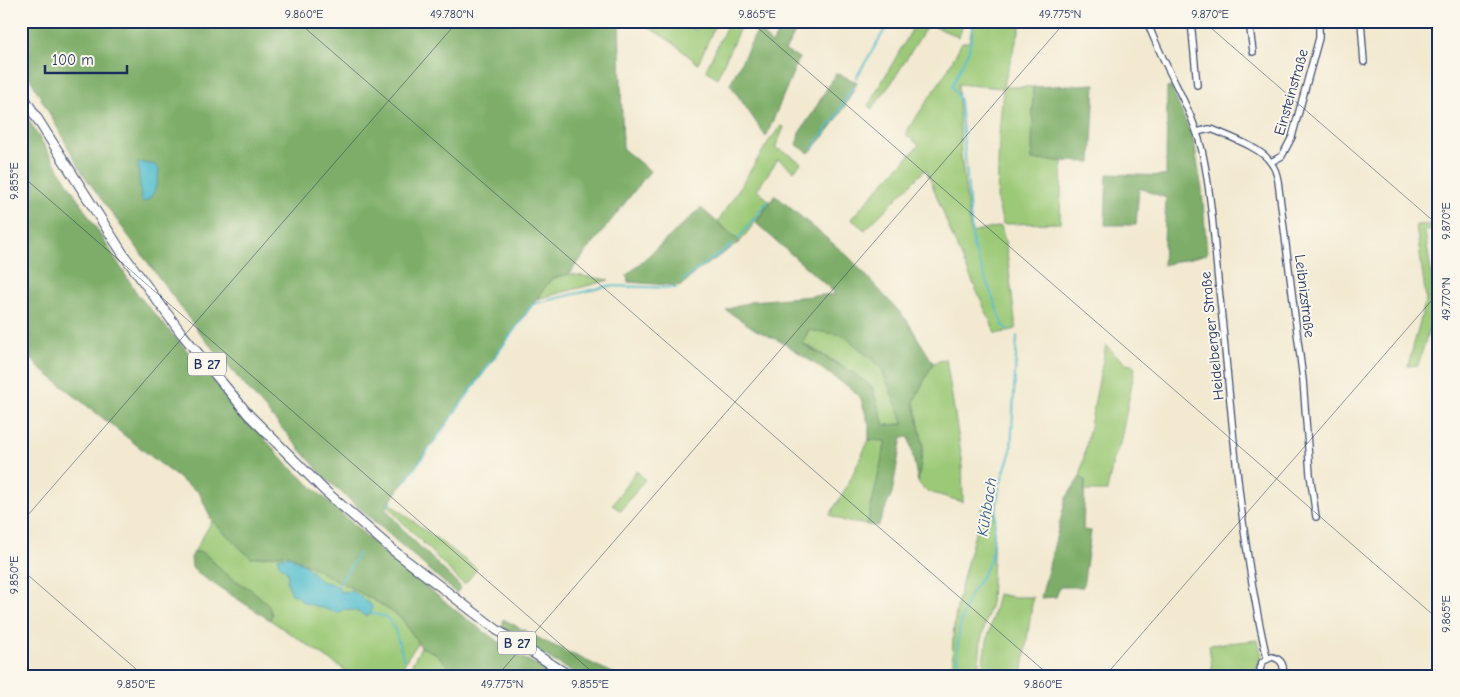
<svg xmlns="http://www.w3.org/2000/svg" width="1460" height="697" font-family="'Comic Neue',sans-serif">
  <rect width="100%" height="100%" fill="#fbf7ec"/>
  <filter id="ink" filterUnits="userSpaceOnUse"><feTurbulence type="fractalNoise" baseFrequency=".02" numOctaves="2"/><feDisplacementMap in="SourceGraphic" scale="10" xChannelSelector="R" yChannelSelector="G"/><feConvolveMatrix kernelMatrix="1 2 1 2 8 2 1 2 1" color-interpolation-filters="sRGB"/></filter>
  <filter id="wash" filterUnits="userSpaceOnUse"><feTurbulence type="fractalNoise" baseFrequency=".0096" numOctaves="4" result="noise"/><feDisplacementMap in="SourceGraphic" scale="20" xChannelSelector="R" yChannelSelector="G"/><feGaussianBlur stdDeviation="1.12" result="paint"/><feColorMatrix in="noise" values="0 0 0 0 0 0 0 0 0 0 0 0 0 0 0 0 0 1.4 0 .05"/><feComposite in="paint" operator="in"/></filter>
  <g filter="url(#wash)">
    <rect width="100%" height="100%" fill="#f2e9d0"/>
    <!-- green -->
    <path fill="#9cc977" stroke="#5c7c6a" d="M639 21H670L697 30 700 21H717L698 64 672 42Z
      M729 21H743L717 78 706 70Z
      M917 21 927 26 892 82 872 109 868 106Z
      M937 21H964L959 37 935 27Z
      M973 21H1022L1003 87H1033L1032 160 1062 161 1060 223 1003 224 997 200 999 135 1003 88 958 84 961 155 971 233 1001 226 1006 245 1016 329 996 334 953 238 926 169 865 230 851 219 872 195 919 145 905 134 947 71 962 42H969Z
      M781 126 784 127 783 130 775 148 789 154 801 163 794 171 778 159 757 190 770 202 740 242 718 222 769 141Z
      M1439 224V229L1425 231 1436 307 1418 365 1408 366 1426 299 1416 225Z
      M569 274 609 280 537 299 551 279Z
      M809 330 843 335 881 367 904 424 884 425 872 387 855 374 803 343Z
      M1106 345 1117 356 1128 365 1130 363 1135 368 1120 444 1113 462 1107 491H1085V480L1080 477Z
      M946 359 962 459 963 502 926 491 918 482 923 445 914 401 933 363Z
      M869 440 886 441 867 525 844 521 830 515 847 486Z
      M636 471 645 479 621 511 612 505Z
      M389 503 477 569 465 584 462 583 387 506Z
      M982 508 995 511 991 603 981 640 978 676H954C947 619 968 562 982 508Z
      M212 521 251 558 288 554 299 559 377 602 401 618 419 642 408 657 398 676H354L270 620 272 614 267 604 253 591 226 574 206 555 194 552Z
      M998 594 1013 597H1033L1022 676H982L984 654Z
      M1258 640 1262 657 1257 669 1259 676H1213L1209 645Z
      M421 647 435 653 458 676H406Z"/>
    <!-- forest -->
    <path fill="#7dad68" stroke="#4c6e63" fill-rule="evenodd" d="M21 21H619L623 149 650 171 569 274 551 279 385 508 407 534 459 585 460 588 456 593 326 479 201 335 83 174 21 62Z
      M784 21H801L785 51 799 58 766 137 730 84 758 29 772 44Z
      M836 73 857 82C845 109 830 132 809 153L797 145 799 133 812 114Z
      M1095 84 1091 162 1032 160 1033 87Z
      M1171 87 1194 142 1202 190 1207 254 1163 265 1166 198 1139 188 1136 225H1105L1107 174 1166 176 1167 88Z
      M21 105 32 126 138 295 287 464 395 562 463 616 516 655 561 676H458L435 653 421 647 401 618 377 602 288 554 251 558 212 521 199 492 186 484 38 367 21 345Z
      M775 195 849 257 906 319 933 363 914 401 923 445 918 482 909 437H902L892 493 878 526 867 525 886 441 869 440V425L861 399 853 390 784 343 756 330 726 310 753 301 836 294 756 223ZM808 330 843 335 881 367 904 424 884 425 872 387 855 374 803 344Z
      M701 208 740 242 697 271 681 286 628 282 627 275Z
      M1080 477 1085 480 1083 530 1091 531 1083 587H1060L1056 597 1041 598 1066 498Z
      M194 552H201L206 555 226 574 253 591 268 604 272 614 270 620 197 573 192 567 191 558Z
      M503 619 544 641 619 676H580L554 661 503 629Z"/>
    <!-- water -->
    <path fill="#50bccc" stroke="#367695" d="M138 162 155 165 159 169C158 180 155 199 143 202L141 198Z
      M289 556 306 566 322 582C331 583 336 583 341 592L353 591 372 606 371 613 366 616 356 611 343 609 338 613 302 602 298 596 292 594 287 582 288 573 279 564 278 558Z"/>
    <g fill="none" stroke-linecap="round" stroke-linejoin="round">
      <!-- stream -->
      <path stroke="#50bccc" stroke-width="2" d="M974 21 969 50 952 86 960 100 973 246 1003 325 1008 330
        M856 78 890 21
        M812 148 836 117 853 86
        M738 239 767 202
        M683 280 733 244
        M402 486 533 304 608 286 676 288
        M389 505 391 502
        M338 586 359 553
        M371 613 386 617 394 627 404 660
        M409 671 413 676
        M957 676C956 649 959 616 972 592 979 581 986 571 991 558L999 487 1011 451 1017 336"/>
    </g>
  </g>
  <g filter="url(#ink)">
    <g fill="none" stroke-linecap="round" stroke-linejoin="round">
      <!-- minor casing -->
      <g stroke="#3b4b6f" stroke-width="8">
        <path id="minor" d="M1147 21C1164 69 1195 110 1204 160 1212 200 1214 240 1218 280 1232 406 1238 535 1267 658
          M1191 21 1197 85
          M1249 21 1253 52
          M1361 21 1364 62
          M1197 132 1209 129 1214 130C1230 137 1262 148 1271 163 1275 168 1277 175 1278 181L1303 380 1310 474 1316 517
          M1271 162 1282 156 1292 137 1319 38V21
          M1262 676 1260 670 1262 662 1272 657C1282 659 1286 667 1281 676"/>
      </g>
      <!-- primary casing -->
      <g stroke="#3b4b6f" stroke-width="11">
        <path id="primary" d="M21 93 123 254 182 334 248 414 325 491 394 551 497 630 570 676"/>
      </g>
      <!-- minor -->
      <use href="#minor" stroke="#fff" stroke-width="5.5"/>
      <!-- primary -->
      <use href="#primary" stroke="#fff" stroke-width="9"/>
    </g>
  </g>
  <!-- ticks -->
  <path fill="none" stroke="#1b2f5e" stroke-width="1" stroke-opacity="0.45" d="M297 21 1050 676M750 21 1439 620M1203 21 1439 226M21 175 597 676M21 523 458 21M21 569 144 676M497 676 1066 21M1105 676 1439 292"/>
  <g text-anchor="middle" dominant-baseline="central" stroke-width="4" stroke-linejoin="round" paint-order="stroke">
    <!-- shield labels -->
    <g fill="#fbf7ec" stroke="#5e6b89" stroke-width="1">
      <rect x="188" y="352.5" width="38" height="23" rx="4"/>
      <rect x="498" y="631.5" width="38" height="23" rx="4"/>
    </g>
    <g font-size="14" font-weight="bold" fill="#1b2f5e">
      <text x="207" y="364">B 27</text>
      <text x="517" y="643">B 27</text>
    </g>
    <!-- street labels -->
    <g font-size="15" fill="#1b2f5e" stroke="#fbf7ec">
      <text transform="translate(1291 92) rotate(-74)">Einsteinstraße</text>
      <text transform="translate(1305 296) rotate(83)">Leibnizstraße</text>
      <text transform="translate(1212 336) rotate(-96)">Heidelberger Straße</text>
    </g>
    <!-- water labels -->
    <g font-size="16" font-style="italic" fill="#2b597f" stroke="#fbf7ec">
      <text transform="translate(987 507) rotate(-81)">Kühbach</text>
    </g>
  </g>
  <!-- margin -->
  <rect width="1460" height="697" fill="none" stroke="#fbf7ec" stroke-width="55"/>
  <!-- scale -->
  <path d="M45 65v8h82v-8" fill="none" stroke="#1b2f5e" stroke-width="2.5"/>
  <text x="52" y="65" font-size="15" fill="#1b2f5e" stroke="#fbf7ec" stroke-width="4" paint-order="stroke">100 m</text>
  <rect x="28" y="28" width="1404" height="642" fill="none" stroke="#1b2f5e" stroke-width="2"/>
  <g font-size="12" text-anchor="middle" fill="#1b2f5e">
    <text x="304" y="18">9.860°E</text>
    <text x="452" y="18">49.780°N</text>
    <text x="757" y="18">9.865°E</text>
    <text x="1060" y="18">49.775°N</text>
    <text x="1210" y="18">9.870°E</text>
    <text transform="translate(14 181) rotate(-90)" y="4">9.855°E</text>
    <text transform="translate(1446 221) rotate(-90)" y="4">9.870°E</text>
    <text transform="translate(1446 299) rotate(-90)" y="4">49.770°N</text>
    <text transform="translate(14 575) rotate(-90)" y="4">9.850°E</text>
    <text transform="translate(1446 614) rotate(-90)" y="4">9.865°E</text>
    <text x="136" y="688">9.850°E</text>
    <text x="502" y="688">49.775°N</text>
    <text x="590" y="688">9.855°E</text>
    <text x="1043" y="688">9.860°E</text>
  </g>
</svg>
